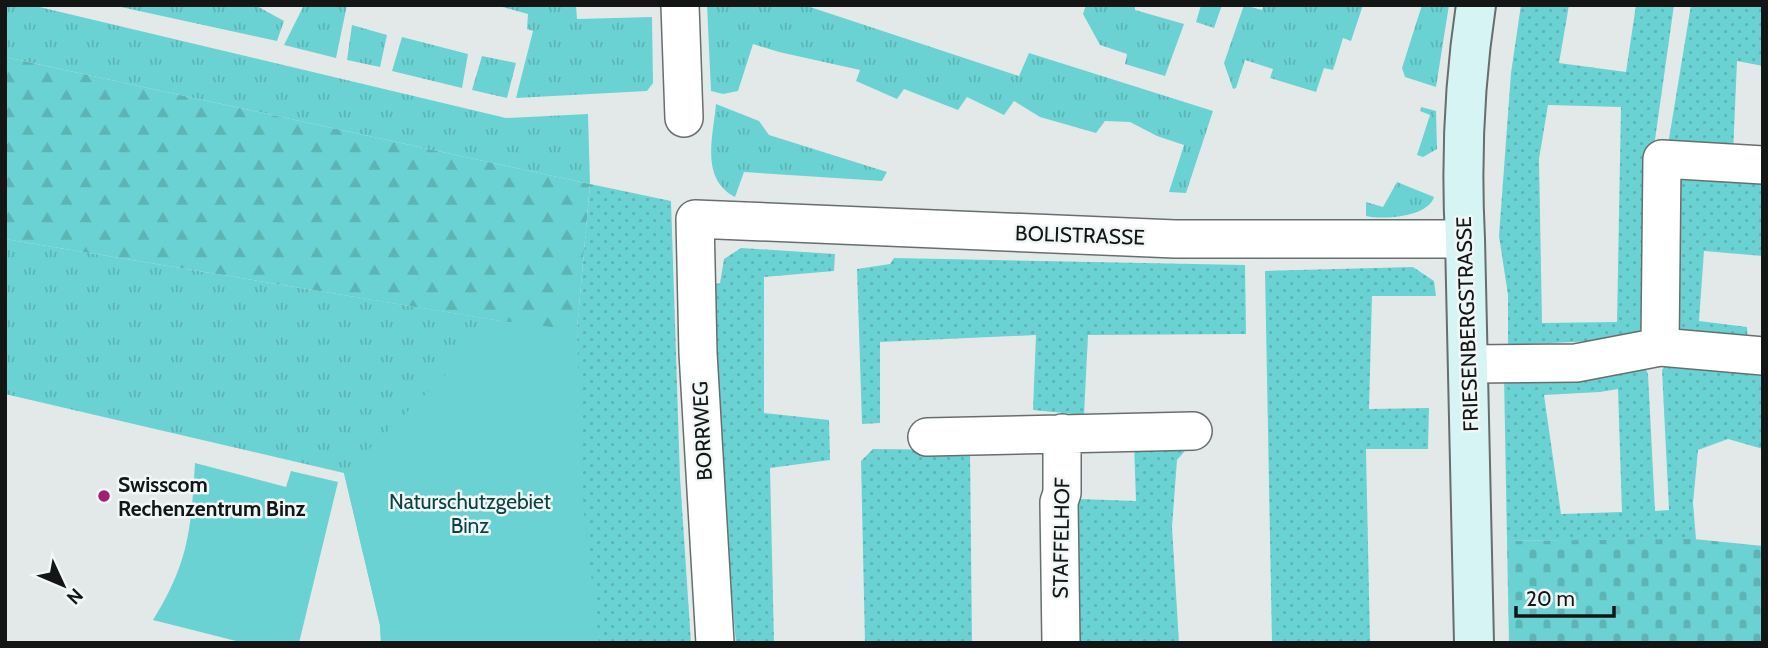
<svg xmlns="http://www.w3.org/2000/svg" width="1768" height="648" font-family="Cabin,sans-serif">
  <defs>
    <pattern id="grass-tufts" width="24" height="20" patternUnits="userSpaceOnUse" patternTransform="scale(1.75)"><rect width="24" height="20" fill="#6bd2d3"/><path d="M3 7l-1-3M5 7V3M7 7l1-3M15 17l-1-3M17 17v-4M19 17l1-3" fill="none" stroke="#5cb4b4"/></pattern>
    <pattern id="forest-firs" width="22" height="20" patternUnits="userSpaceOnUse" patternTransform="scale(1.75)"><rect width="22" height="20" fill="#6bd2d3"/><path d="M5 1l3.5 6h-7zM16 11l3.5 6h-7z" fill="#5cb4b4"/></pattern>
    <pattern id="cemetery-stones" width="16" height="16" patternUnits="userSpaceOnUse" patternTransform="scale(1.75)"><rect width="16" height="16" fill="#6bd2d3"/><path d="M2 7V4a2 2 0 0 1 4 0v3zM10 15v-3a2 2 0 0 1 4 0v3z" fill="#5cb4b4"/></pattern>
    <pattern id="garden-dots" width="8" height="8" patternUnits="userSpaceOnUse" patternTransform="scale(1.75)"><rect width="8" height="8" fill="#6bd2d3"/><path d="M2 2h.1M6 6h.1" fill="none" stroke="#5cb4b4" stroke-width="1.8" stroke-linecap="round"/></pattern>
  </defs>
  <rect width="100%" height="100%" fill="#e3e9e9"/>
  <!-- grass -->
  <path fill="url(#grass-tufts)" d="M5 5H31L506 118 588 114 590 184 5 57Z
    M122 5H255L284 21 277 41 121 7Z
    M304 5H347L336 58 284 45Z
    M495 5H576L577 19 652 17 653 83 647 91 516 98 533 31 527 29 528 14Z
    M707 5H804L1019 76 1029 53 1213 111 1186 193 1169 192 1184 145 1157 136 1130 122 1105 121 1096 133 1040 117 1014 101 1004 115 967 97 958 110 904 89 897 99 856 81 860 70 779 52 753 44 738 91 723 94 711 91Z
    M1086 5H1135V10L1184 24 1165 76 1125 64 1127 54 1100 45 1083 14Z
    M1201 5H1222L1214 28 1196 22Z
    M1244 5 1262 10 1264 5H1363L1351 41 1343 38 1333 70 1324 68 1316 92 1270 78 1273 69 1245 60 1236 88 1233 89 1224 63Z
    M1422 5H1449L1436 87 1405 77 1402 68Z
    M352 25 387 35 380 67 347 60Z
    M402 37 468 54 462 88 392 71Z
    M482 56 516 63 507 98 472 90Z
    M716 104 759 121 769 135 887 172 882 181 744 172 735 197C700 178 713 138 716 104Z
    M1421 107 1436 111 1437 149 1423 157 1417 155 1430 115 1420 111Z
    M1397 182 1434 197C1428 217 1384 220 1366 216V202L1383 207Z
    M5 239 501 321 381 643 380 625 344 473 5 394Z"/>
  <!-- forest -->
  <path fill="url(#forest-firs)" d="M5 57 590 184 577 330 599 643H554L500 321 5 239Z"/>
  <!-- cemetery -->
  <path fill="url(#cemetery-stones)" d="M1684 538 1763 546V643H1509L1507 541Z"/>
  <!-- park -->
  <path fill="#6bd2d3" d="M501 321 577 330 584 513 599 643H381L380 625 344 473Z
    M195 463 286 487 291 471 338 482 299 643H244L153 620C189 562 191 529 195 463Z"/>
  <!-- garden -->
  <path fill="url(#garden-dots)" fill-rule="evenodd" d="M1521 5H1569L1559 63 1626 72 1636 5H1674L1651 168 1648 326 1638 339 1508 345V295L1499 236 1511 73ZM1548 105 1621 107 1617 322 1542 323 1539 159Z
    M1691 5H1763V66L1737 61 1733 154 1668 145Z
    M1677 178H1763V256L1704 251 1699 321 1747 327 1748 345 1679 337 1668 192Z
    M590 184 671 201 680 477 691 643H599L584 513 577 330Z
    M741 248 835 254 834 271 764 277V413L829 420 830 460 770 468 774 643H736L721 477 712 285 720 283 724 259Z
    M894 258 1245 265 1246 334 1088 335 1084 415 1033 410 1036 335 880 342V423L862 424 857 269 890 264Z
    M1413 267 1434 281 1436 296H1372L1369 409 1429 408 1428 449H1366L1370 643H1272L1265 271Z
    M1670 359H1708L1718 371 1763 376V449L1728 439 1698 450 1693 503 1696 539 1507 541 1504 375 1644 364 1648 374 1655 511 1669 510 1662 370ZM1618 389 1622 512 1561 514 1544 395 1600 392Z
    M1134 444H1191L1177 460 1172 527 1179 643H1075L1073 507 1079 499 1136 501Z
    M873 449 970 450 972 643H865L861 461Z"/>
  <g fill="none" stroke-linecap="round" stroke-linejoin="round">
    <!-- street casing -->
    <g stroke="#686e6e" stroke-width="40">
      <path id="street" d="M680 5 684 118
        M1660 347 1662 159 1763 165
        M1468 364 1576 363 1660 347 1763 356
        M927 437 1193 431
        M715 643 698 353 695 219 1175 239H1465
        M1061 643 1059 502 1062 493V433"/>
    </g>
    <!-- secondary casing -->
    <g stroke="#686e6e" stroke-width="42">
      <path id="secondary" d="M1474 643 1465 239C1461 160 1464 84 1476 5"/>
    </g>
    <!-- street -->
    <use href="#street" stroke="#fff" stroke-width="37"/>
    <!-- secondary -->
    <use href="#secondary" stroke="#d6f4f4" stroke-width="38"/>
  </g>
  <!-- markers -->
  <circle fill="#9f2074" stroke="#f0f7f6" stroke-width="2.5" cx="104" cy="496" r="7"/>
  <g text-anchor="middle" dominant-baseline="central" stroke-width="5" stroke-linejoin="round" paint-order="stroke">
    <!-- street labels -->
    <g font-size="21" fill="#141616" stroke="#f0f7f6">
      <text transform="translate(1080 235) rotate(2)">BOLISTRASSE</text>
      <text transform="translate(1467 324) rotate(-92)">FRIESENBERGSTRASSE</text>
      <text transform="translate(702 431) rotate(-93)">BORRWEG</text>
      <text transform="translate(1061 538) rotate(-89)">STAFFELHOF</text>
    </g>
    <!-- poi labels -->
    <g font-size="21" font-weight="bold" fill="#141616" stroke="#f0f7f6" text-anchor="start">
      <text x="118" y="484">Swisscom<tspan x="118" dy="24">Rechenzentrum Binz</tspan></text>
    </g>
    <!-- park labels -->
    <g font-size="21" fill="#0b4343" stroke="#f0f7f6">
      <text x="470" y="501">Naturschutzgebiet<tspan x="470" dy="24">Binz</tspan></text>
    </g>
  </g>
  <!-- border -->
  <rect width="1768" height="648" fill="none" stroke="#141616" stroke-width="14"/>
  <!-- north arrow -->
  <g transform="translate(63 585) rotate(134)" stroke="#f0f7f6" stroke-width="5" paint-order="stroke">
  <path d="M0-5L12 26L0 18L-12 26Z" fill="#141616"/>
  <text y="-10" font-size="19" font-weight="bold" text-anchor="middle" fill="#141616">N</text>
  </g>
  <!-- scale -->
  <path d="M1516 606v10h98v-10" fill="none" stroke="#141616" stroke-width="3.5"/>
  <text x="1526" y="606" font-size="21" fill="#141616" stroke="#f0f7f6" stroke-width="5" paint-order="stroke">20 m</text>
</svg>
